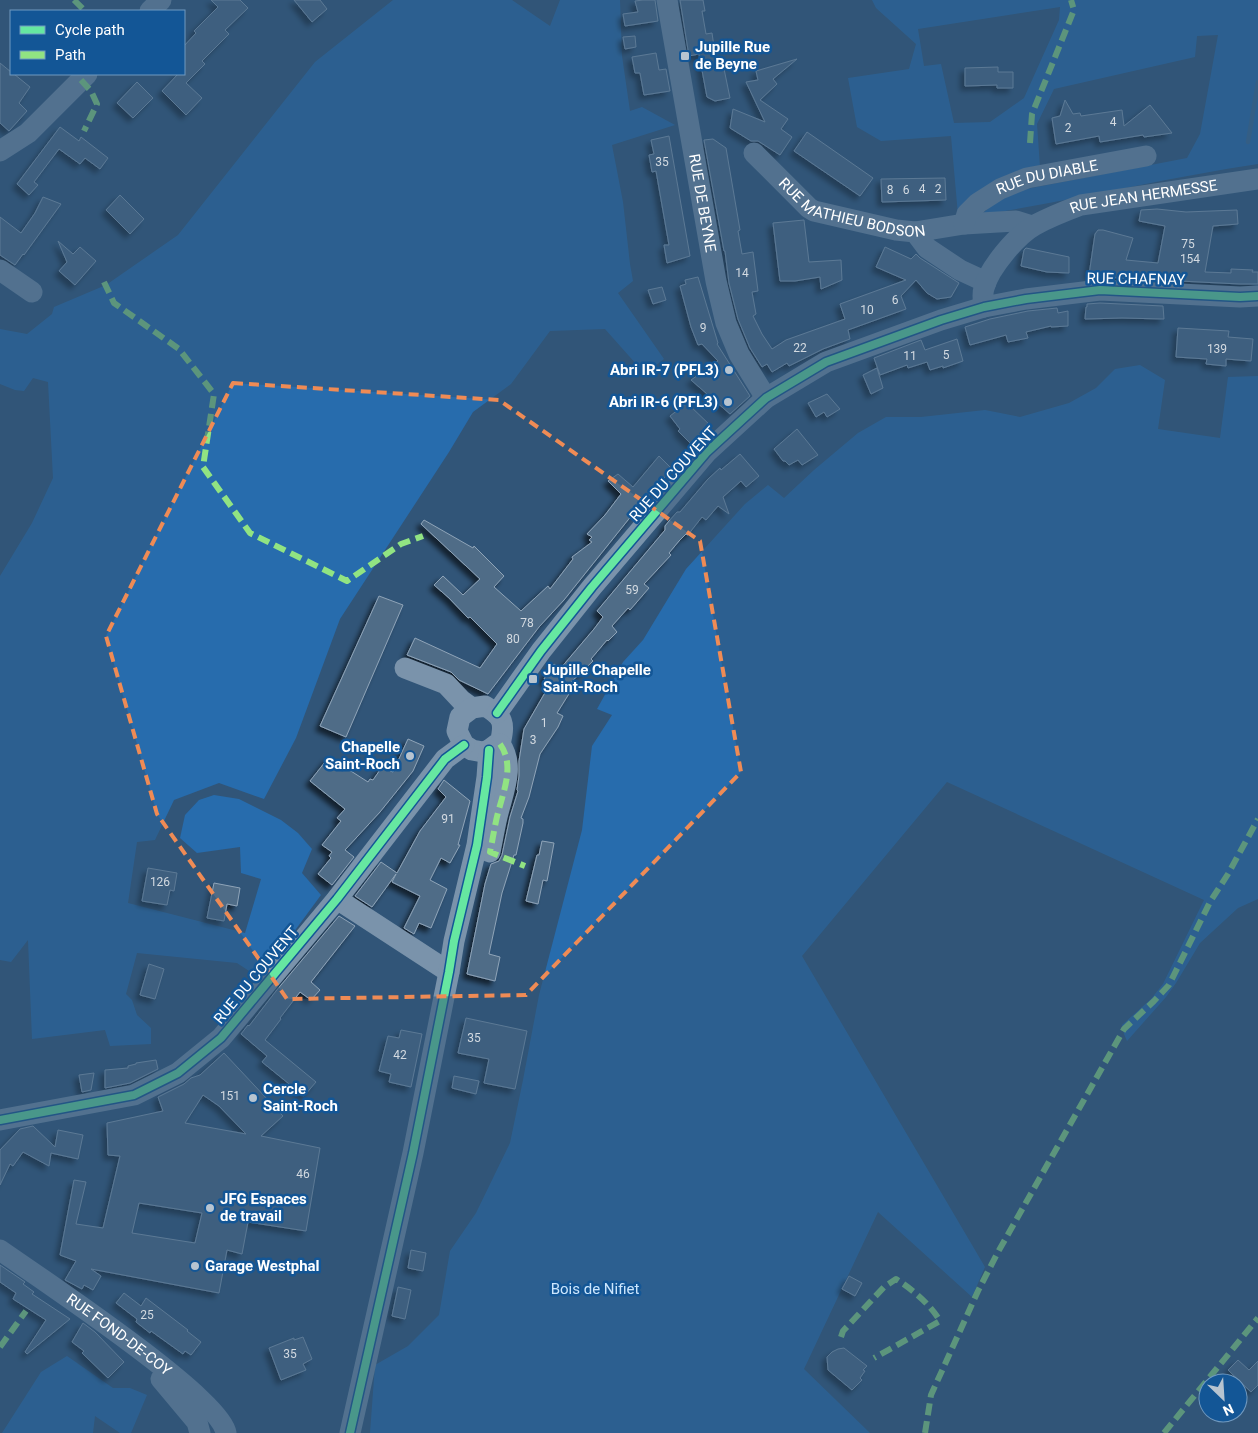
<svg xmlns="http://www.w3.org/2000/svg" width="1258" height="1433" font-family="Roboto,sans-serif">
  <defs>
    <filter id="shadow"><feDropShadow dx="-4.5" dy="4.5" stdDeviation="2.5" flood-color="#0009"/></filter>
  </defs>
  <rect width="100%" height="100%" fill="#315578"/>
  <!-- green -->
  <path fill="#276cad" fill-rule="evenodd" d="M393 0H512L550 26 560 0H620L622 56 630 111 642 107 675 125 612 145 623 202 630 264 633 281 618 293 664 359 645 374 605 329 550 331 511 384 473 412 449 452 340 619 296 738 264 799 219 783 174 800 155 840 137 842 128 903 245 933 261 879 241 873 240 847 197 853 180 838 185 815 199 800 214 795 239 799 281 820 298 833 312 849 302 873 321 895 260 978 237 963 137 953 126 994 132 1000 137 1015 151 1028V1044L110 1046 105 1030 32 1039 28 940 11 962 0 960V576L32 523 53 478 48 382 33 378 24 391 15 390 0 384V329L27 334 52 314 54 307 106 285 178 235 315 62Z
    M872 0H1258V164C1165 178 1074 200 981 215L1005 193 1187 158 1200 134 1218 35 1197 36 1195 57 1054 89 1037 124 1040 167 958 215 951 136 881 141 857 127 848 78 909 69 916 44 876 8ZM1060 7 1059 20 1024 98 990 122 954 123 941 64 924 66 918 29Z
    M1140 365 1165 380 1158 429 1220 438 1228 377 1258 376V899L1238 908 1200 943 1176 983 1166 997 1127 1041 1124 1034 1122 1025 1151 999 1163 984 1204 900 947 782 802 956 985 1267 972 1297 878 1212 804 1369 870 1433H370L375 1365 408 1346 439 1315 450 1251 476 1213 510 1143 523 1080 539 995 582 830 592 746 612 715 597 709 623 662 643 640 686 569 745 504 768 485 784 498 814 470 858 433 886 417H921L985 410 1020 417 1069 403 1096 388 1115 369Z
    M67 1356 113 1388H130L147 1395 131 1433H120L95 1416 93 1433H2L41 1372Z"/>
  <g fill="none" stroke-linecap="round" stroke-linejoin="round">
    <!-- stream -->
    <path stroke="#396895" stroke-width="4.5" d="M1248 142 1258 82"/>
  </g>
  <!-- building -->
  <path fill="#4f6c87" stroke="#8fa4b8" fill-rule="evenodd" filter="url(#shadow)" d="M211 0H240L248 8 225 30 229 34 202 61 205 64 186 83 202 98 186 115 162 91 178 74H184V46L196 33 194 31 218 7Z
    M294 0H320L327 9 312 22Z
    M643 0H655L658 21 625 26 623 14 638 12 635 1Z
    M680 0H703L705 11H702L706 34 712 33 716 60 722 59 730 98 715 101 707 97 699 54 689 56Z
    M635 36 636 47 625 49 623 37Z
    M656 53 659 70 666 69 670 91 644 95 640 73H635L632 57Z
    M797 59 773 79 777 84 760 100 788 119 781 129 792 137 780 155 758 141H751L730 128 733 109 765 122 746 82 758 80 756 71Z
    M0 63 11 72V74H14L30 87 19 103 27 111 9 131 0 123Z
    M998 67V72H1013V88H997V85L965 86V68Z
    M137 82 153 98 133 118 117 103Z
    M1065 100 1073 114 1080 113 1081 116 1122 110 1124 126 1150 105 1172 133 1144 137 1143 135 1100 142 1099 136 1056 144 1052 118 1060 116Z
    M60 127 79 141 81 137 108 158 100 169 85 158 80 164 59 149 34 182 38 185 29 195 17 184Z
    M807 132 873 178 860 196 794 151Z
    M669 136 690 256 667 263 664 245H669L656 171 652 172 649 155 654 154 651 140Z
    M713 139 726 148 740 230 738 231 742 254 753 252 758 291 752 292 756 314 753 316 762 334 772 349 786 340 845 319 840 304 906 280 876 267 885 247 911 259 916 254 920 258 959 283 951 297 937 299 927 293 916 280 901 296 906 309 848 330 850 339 823 349 789 366 787 363 772 372 767 364 762 367 750 348 738 319 729 283 725 251H724L704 140Z
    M945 178 946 200 882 202 881 179Z
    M120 195 144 219 130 234 106 210Z
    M43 197 61 204 24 255 23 254 15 265 0 255V217L21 233 35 213Z
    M1157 209 1186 212 1237 210 1238 224 1213 226 1205 272 1231 273V269L1253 270 1252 272H1258V284H1240L1119 278 1089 275 1095 234 1098 230H1103L1133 238 1126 260 1158 263 1165 226 1139 221 1141 210Z
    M804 220 809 262 841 260 842 280 821 289 820 277 795 281H780L773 223Z
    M58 241 73 254 80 247 96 261 75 285 59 271 67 262Z
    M1026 248 1069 257V273L1047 272 1021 266 1024 250Z
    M698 277 718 343 717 344 750 396 730 414 691 380 718 361 702 344 698 345 691 327 680 286 686 284 685 280Z
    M662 287 666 300 653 304 648 290Z
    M1100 303 1163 306 1164 319 1122 318 1085 319 1086 307H1087V304Z
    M1057 308 1058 313 1068 311V326L1051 327V326L1026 332 1028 338 1008 342 1006 335 970 345 965 327 990 319 1028 311Z
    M1178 328 1229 331 1228 337 1253 339 1251 361 1226 359V366L1206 364 1207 359 1176 357Z
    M957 339 963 361 943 368V366L930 370 927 362 908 368 907 365 880 375 874 358 921 340 925 350Z
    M877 368 883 388 871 394 863 375Z
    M827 394 840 409 827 417 824 412 816 417 808 403Z
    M687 403 712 427 693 446 678 431 680 429 670 416Z
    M797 429 818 455 802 465 798 460 789 465 785 461H783L774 449Z
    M740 454 759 476 746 487 741 481 723 497 729 514 718 506 706 520 702 517 691 531 688 535 686 534 679 541 669 553 671 555 644 584 649 588 630 610 628 608 612 626 617 632 608 641 607 640 591 659 593 661 567 686 572 689 557 713 563 716 558 727 540 754 529 797 521 818 523 819V823L516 855H514L502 893 489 954 500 957 495 981 467 974 485 884 491 864 499 861 502 855 510 817 518 791 517 790 519 776V761L524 729 550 684 544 679 554 664 560 669 594 629 603 617 597 611 665 530V526L669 521 677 512H680L708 479 720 468 721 470Z
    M659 456 672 469 636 510 564 600 539 627 488 694 459 680 451 672 407 655 415 638 480 668 497 644 470 617 468 618 449 598 434 585 443 576 463 595 480 579 421 524 424 520 473 548 474 546 504 576 494 587 521 611 548 586 550 589 573 559 572 557 592 542 589 540 592 537 587 534 605 515 621 494 608 481 618 474 633 487Z
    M379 596 403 605 346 737 320 726Z
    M408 739 424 746 413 771 380 812 345 850 354 857 332 885 318 874 331 858 329 856 332 852 322 845 341 821 337 818 345 809 310 781 329 757 368 782 370 779 373 780 382 767 393 772Z
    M444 780 470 801 458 845H460L450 863 441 858 430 880 447 889 431 928 419 923 414 934 404 928 420 896 392 882 396 874 372 907 355 896 381 862 397 873 420 831 446 797 438 789Z
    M542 841 554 843 547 881 543 880 538 904 526 901 537 855H539Z
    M148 868 177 873 174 891 170 890 167 905 142 901Z
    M214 883 240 888 237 906 227 904 224 921 207 918Z
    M339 916 355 926 311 982 320 990 311 1000 300 992 280 1018 281 1019 265 1040 316 1082 304 1096 262 1062 267 1056 241 1034 248 1025 249 1026 276 991Z
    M149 964 164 969 155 999 140 995Z
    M466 1018 527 1031 515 1089 484 1083 489 1059 458 1053Z
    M401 1030 422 1034 411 1087 389 1082 391 1074 379 1071 388 1036 399 1038Z
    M224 1053 283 1116 261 1136 320 1148 306 1231 248 1222 242 1254 227 1250 219 1293 91 1269 101 1276 93 1290 84 1285 82 1289 67 1281 65 1280 76 1261 60 1255 74 1180 86 1182 76 1224 103 1228 120 1156 108 1155 107 1123 163 1111 158 1097 184 1084 191 1078 200 1075ZM203 1095 219 1106 246 1134 185 1123ZM139 1203 202 1213 195 1243 132 1233Z
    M156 1060 158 1069 130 1083 105 1088V1070L128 1068V1066L136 1064V1063Z
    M94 1073 91 1090 82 1092 79 1075Z
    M454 1076 479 1081 476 1094 452 1088Z
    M33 1126 55 1147 58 1130 83 1135 78 1159 51 1153 49 1166 23 1152 13 1166 10 1164 0 1185V1150L20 1129Z
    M411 1250 426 1253 423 1271 408 1268Z
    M0 1265 25 1282 23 1284 34 1292 32 1294 70 1319 27 1354 25 1352 46 1320 13 1299 16 1293 0 1282Z
    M849 1276 862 1283 855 1296 842 1289Z
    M398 1287 411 1290 405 1319 392 1316Z
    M124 1293 141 1306 146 1298 188 1330 187 1331 201 1342 191 1355 185 1351 183 1354 151 1331 150 1333 136 1322 137 1319 116 1303Z
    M83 1323 95 1332 124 1362 108 1378 82 1353 84 1351 72 1342Z
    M303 1337 312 1359 303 1364 306 1370 281 1380 269 1348 294 1338V1340Z
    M844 1348 867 1366 863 1370 865 1371 860 1378 862 1380 852 1390 828 1370 827 1357 832 1352 838 1349Z
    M1238 1360 1249 1370 1258 1361V1385L1251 1392 1228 1370Z"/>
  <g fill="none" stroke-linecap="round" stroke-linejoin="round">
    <!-- minor -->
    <g stroke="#7a93ab" stroke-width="21">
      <path id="s1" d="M667 0 716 281 726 323 739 354 766 398"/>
      <path d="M150 11 161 0"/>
      <path d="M0 151 28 133 87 74"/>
      <path id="s2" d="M754 153 809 208 814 211 896 230 915 232 964 224 998 222 1016 221 1032 226"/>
      <path id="s3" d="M964 224 967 214 978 203 1000 189 1027 178 1146 156"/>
      <path d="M915 232 927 248 960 270 986 282"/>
      <path d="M0 270 32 292"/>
      <path id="s4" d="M984 307C983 300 982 294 984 288 989 268 1017 235 1035 225 1050 217 1065 211 1081 205L1258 179"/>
      <path d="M405 668 446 684 461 700 472 708"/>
      <path d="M485 706C504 717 505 723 500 744H497L489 750 483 752 472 750 464 745 457 731 460 717 472 708Z"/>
      <path d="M497 713 541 651 592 587 707 452 766 398 826 362 941 320 984 307 1026 299 1100 290 1240 297 1258 296"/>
      <path d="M490 852C493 838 495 823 499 809 505 787 514 764 500 744"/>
      <path d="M337 899 449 972"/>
      <path d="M0 1120 134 1095 178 1073 221 1038 337 899 445 759 464 745"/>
      <path id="s5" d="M0 1250C37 1276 221 1398 226 1433"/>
      <path d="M161 1379 197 1422 200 1433"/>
      <path d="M350 1433 413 1153 449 972 454 941 477 845 487 777 489 750"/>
    </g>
    <!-- quiet -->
    <path stroke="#91e382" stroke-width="6" stroke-dasharray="12 6" stroke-linecap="butt" d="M74 0 85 11
      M81 80 91 91 97 104 84 131
      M1030 143 1032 114 1074 10 1071 0
      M104 282 114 303 179 349 214 394 203 467 250 533 347 581 401 544 423 536
      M500 744C514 764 505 787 499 809 495 823 493 838 490 852L525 866
      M841 1337 843 1331 884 1287 896 1279C913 1290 930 1304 940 1321L874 1358
      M0 1347 26 1311
      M925 1433 931 1395 978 1291 998 1252 1124 1029 1154 1001 1169 985 1210 902 1228 874 1258 819
      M1164 1433 1258 1318"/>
    <!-- cycleway casing -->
    <g stroke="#135696" stroke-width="11">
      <path id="cycleway" d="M497 713 541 651 592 587 707 452 766 398 826 362 941 320 984 307 1026 299 1100 290 1240 297 1258 296
        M0 1120 134 1095 178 1073 221 1038 337 899 445 759 464 745
        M350 1433 413 1153 449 972 454 941 477 845 487 777 489 750"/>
    </g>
    <!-- cycleway -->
    <use href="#cycleway" stroke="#66e7a1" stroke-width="8"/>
  </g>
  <!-- marked area -->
  <path d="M0 0H1258V1433H0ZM233 383 499 400 700 541 741 772 526 995 287 999 157 814 106 636Z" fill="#315578" fill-opacity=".55" fill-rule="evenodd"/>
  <path fill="none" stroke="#ef8b55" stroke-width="4" stroke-dasharray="10 6" stroke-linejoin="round" d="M233 383 499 400 700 541 741 772 526 995 287 999 157 814 106 636Z"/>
  <!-- markers -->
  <g fill="#b7c4d0" stroke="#135696" stroke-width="2">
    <rect x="680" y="51" width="10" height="10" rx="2.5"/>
    <circle cx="729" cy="370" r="5"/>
    <circle cx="728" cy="402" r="5"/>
    <rect x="528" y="674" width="10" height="10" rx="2.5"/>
    <circle cx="410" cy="756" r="5"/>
    <circle cx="253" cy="1098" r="5"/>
    <circle cx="210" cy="1208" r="5"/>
    <circle cx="195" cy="1266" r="5"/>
  </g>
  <g text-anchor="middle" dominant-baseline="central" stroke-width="5" stroke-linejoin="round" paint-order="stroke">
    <!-- number labels -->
    <g font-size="12" fill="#d3dae1">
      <text x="1113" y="122">4</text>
      <text x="1068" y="128">2</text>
      <text x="662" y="162">35</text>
      <text x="922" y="189">4</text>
      <text x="938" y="189">2</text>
      <text x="890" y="190">8</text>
      <text x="906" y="190">6</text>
      <text x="1188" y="244">75</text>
      <text x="1190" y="259">154</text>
      <text x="742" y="273">14</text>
      <text x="895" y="300">6</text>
      <text x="867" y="310">10</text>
      <text x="703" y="328">9</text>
      <text x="800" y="348">22</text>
      <text x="1217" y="349">139</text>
      <text x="946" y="355">5</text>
      <text x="910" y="356">11</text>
      <text x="632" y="590">59</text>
      <text x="527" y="623">78</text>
      <text x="513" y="639">80</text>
      <text x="544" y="723">1</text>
      <text x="533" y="740">3</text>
      <text x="448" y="819">91</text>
      <text x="160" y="882">126</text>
      <text x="474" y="1038">35</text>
      <text x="400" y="1055">42</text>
      <text x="230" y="1096">151</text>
      <text x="303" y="1174">46</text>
      <text x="147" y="1315">25</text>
      <text x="290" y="1354">35</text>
    </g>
    <!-- poi labels -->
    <g font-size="15" font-weight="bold" fill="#fff" stroke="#135696" text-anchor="start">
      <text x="695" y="47">Jupille Rue<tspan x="695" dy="17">de Beyne</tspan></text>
      <text x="719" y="370" text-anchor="end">Abri IR-7 (PFL3)</text>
      <text x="718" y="402" text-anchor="end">Abri IR-6 (PFL3)</text>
      <text x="543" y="670">Jupille Chapelle<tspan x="543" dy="17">Saint-Roch</tspan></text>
      <text x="400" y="747" text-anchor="end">Chapelle<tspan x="400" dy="17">Saint-Roch</tspan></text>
      <text x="263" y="1089">Cercle<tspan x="263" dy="17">Saint-Roch</tspan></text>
      <text x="220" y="1199">JFG Espaces<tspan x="220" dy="17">de travail</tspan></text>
      <text x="205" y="1266">Garage Westphal</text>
    </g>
    <!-- street labels -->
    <g font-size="15" fill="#fff" stroke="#135696">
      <text stroke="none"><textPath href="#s3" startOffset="101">RUE DU DIABLE</textPath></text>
      <text stroke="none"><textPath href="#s4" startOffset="215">RUE JEAN HERMESSE</textPath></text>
      <text stroke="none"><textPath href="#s2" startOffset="118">RUE MATHIEU BODSON</textPath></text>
      <text stroke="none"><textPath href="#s1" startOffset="206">RUE DE BEYNE</textPath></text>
      <text transform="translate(1136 279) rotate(1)">RUE CHAFNAY</text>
      <text transform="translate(673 474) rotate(-48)">RUE DU COUVENT</text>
      <text transform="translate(256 975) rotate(-50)">RUE DU COUVENT</text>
      <text stroke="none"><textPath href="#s5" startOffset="146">RUE FOND-DE-COY</textPath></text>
    </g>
    <!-- park labels -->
    <g font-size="15" fill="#cce6fd" stroke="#135696">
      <text x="595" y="1289">Bois de Nifiet</text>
    </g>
  </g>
  <!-- legend -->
  <rect x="10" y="10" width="175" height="65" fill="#135696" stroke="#719ac0"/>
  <rect x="20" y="26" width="25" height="8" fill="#66e7a1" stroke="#719ac0"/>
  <text x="55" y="35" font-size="15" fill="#ffffff">Cycle path</text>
  <rect x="20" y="51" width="25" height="8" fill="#91e382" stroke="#719ac0"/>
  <text x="55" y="60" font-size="15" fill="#ffffff">Path</text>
  <!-- north arrow -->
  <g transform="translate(1223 1398) rotate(155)"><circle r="24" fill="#135696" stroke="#719ac0"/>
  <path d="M0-4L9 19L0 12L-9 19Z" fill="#b7c4d0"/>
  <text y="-8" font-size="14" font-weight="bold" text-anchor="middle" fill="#ffffff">N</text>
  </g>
</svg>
